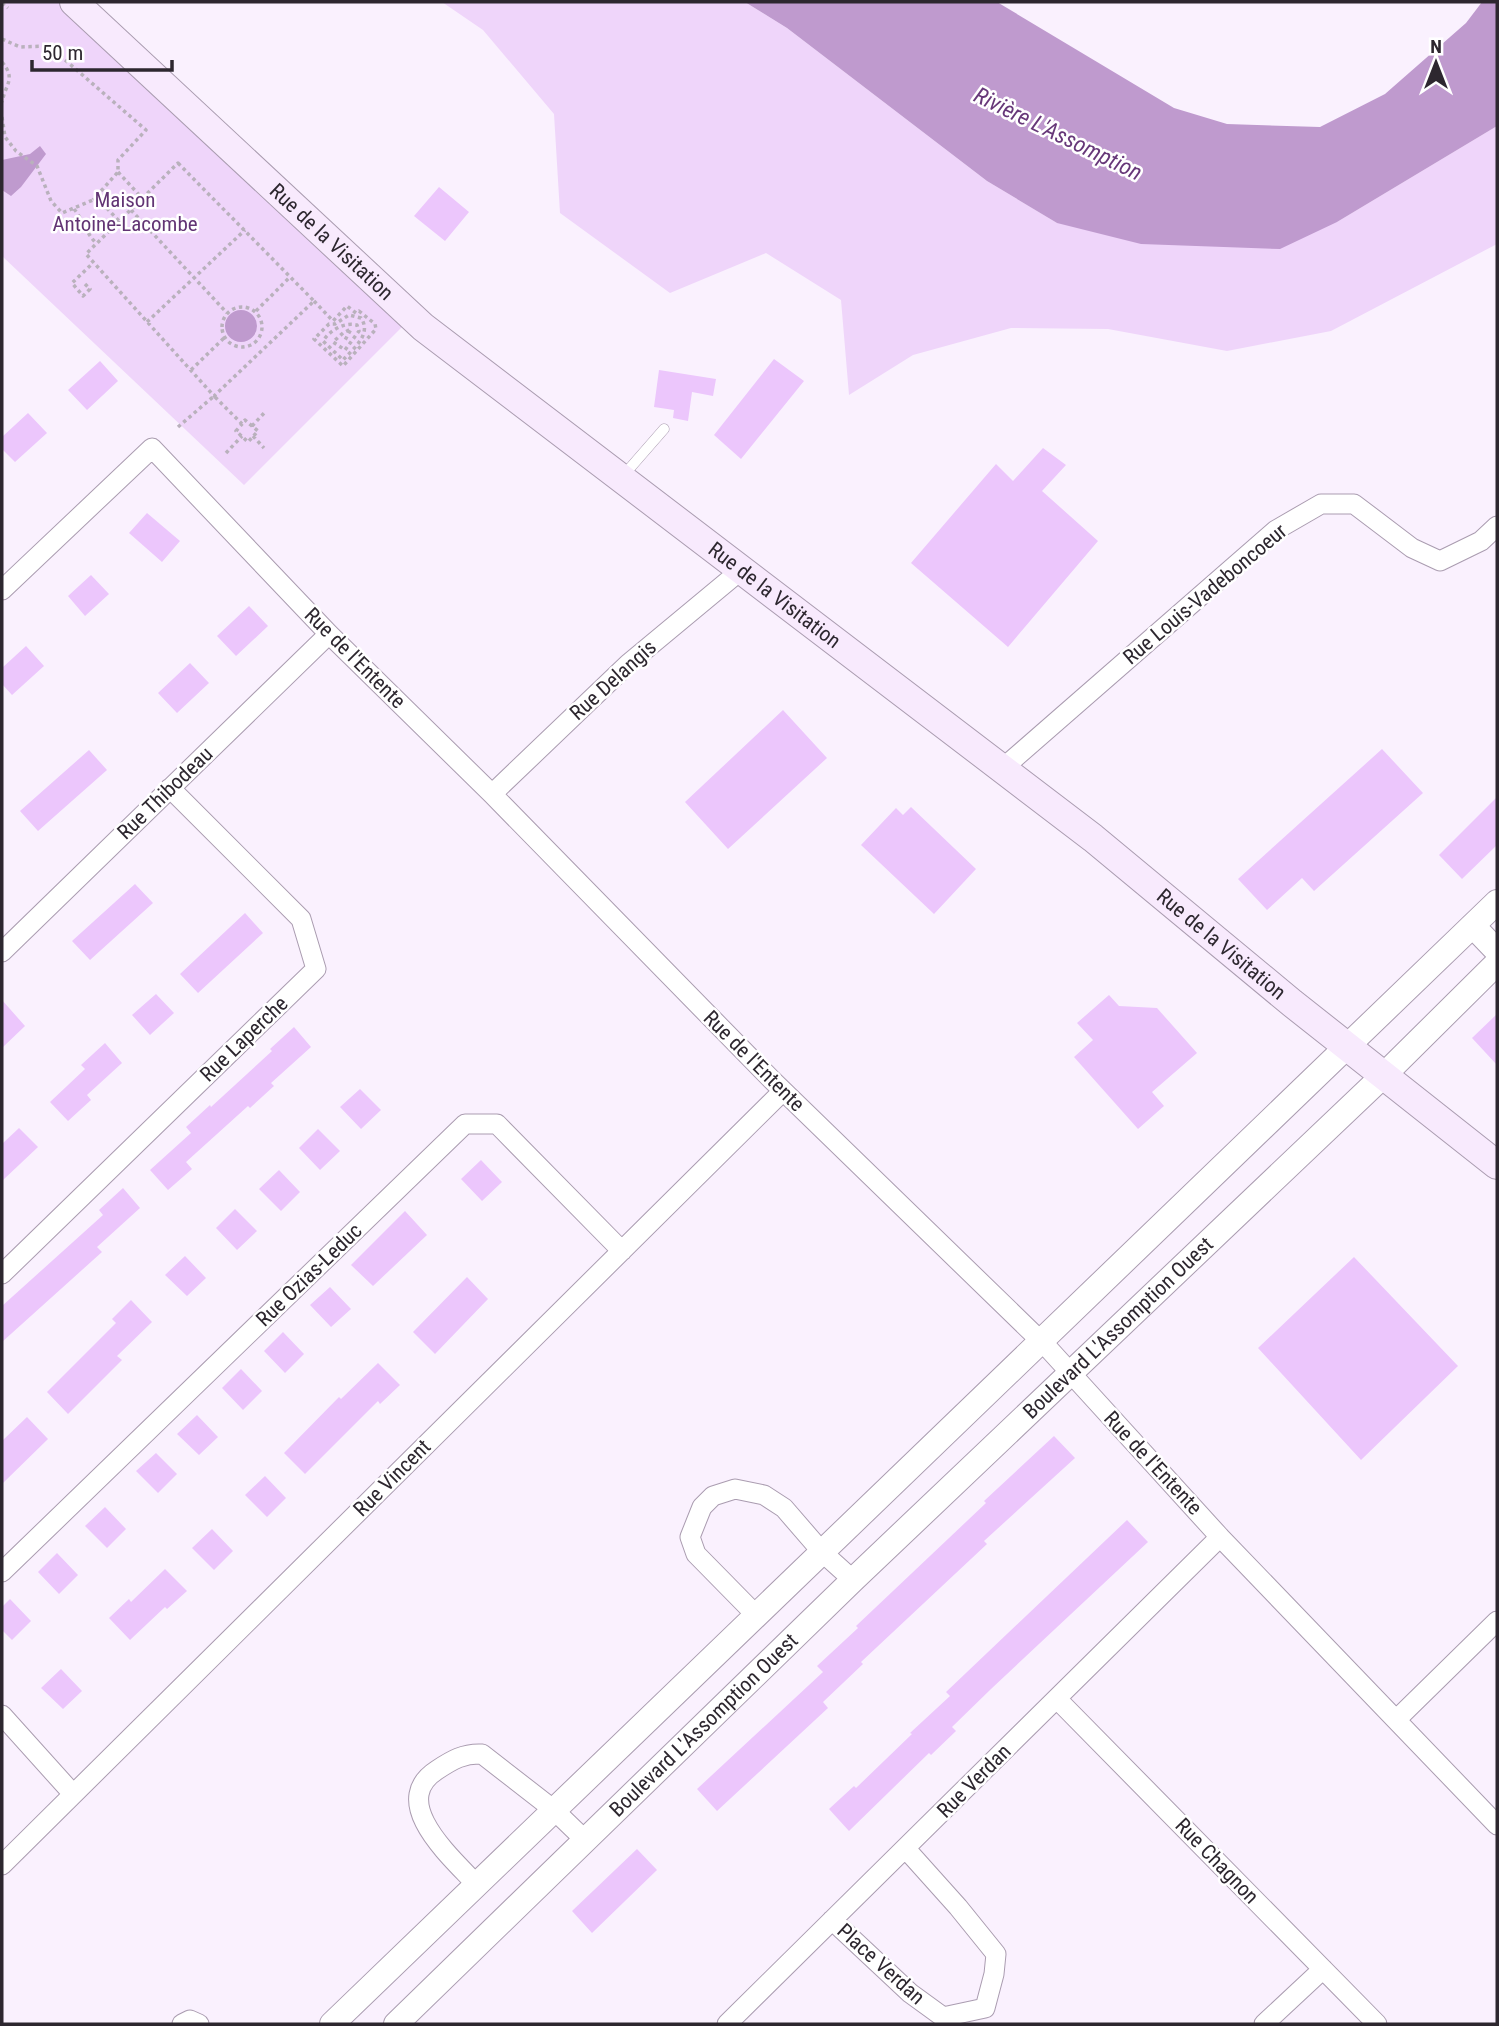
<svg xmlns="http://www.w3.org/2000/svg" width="1499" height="2026" font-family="'Roboto Condensed',sans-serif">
  <rect width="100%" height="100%" fill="#faf1fe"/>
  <!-- green -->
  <path fill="#efd5fa" d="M2 2H72L409 320 244 485 2 256Z
    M442 2H745L787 28 987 181 1057 223 1337 222 1497 126V244L1331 331 1227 351 1108 329 1011 328 913 355 849 395 841 300 766 253 670 293 560 213 554 114 483 30Z"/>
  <!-- water -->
  <path fill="#bf9ace" d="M745 2H997L1174 108 1227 124 1320 127 1385 94 1466 23 1482 2H1497V126L1337 222 1280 249 1141 244 1057 223 987 181 787 28Z
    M40 146 46 154 21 187 11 196 2 190V160L30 154Z
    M225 326a16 16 0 1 1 32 0a16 16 0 1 1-32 0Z"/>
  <!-- building -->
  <path fill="#ecc6fc" d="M439 187 469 212 445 241 414 216Z
    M774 359 804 381 741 459 714 435Z
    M100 361 118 381 87 410 68 390Z
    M659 370 716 379 713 396 692 392 688 421 673 418 674 410 654 407Z
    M28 413 47 433 15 462 2 449V437Z
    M1043 448 1066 465 1042 491 1098 541 1008 647 911 563 996 464 1013 481Z
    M147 513 180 541 162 562 129 533Z
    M91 575 109 594 85 616 68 596Z
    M249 606 268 626 236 656 217 636Z
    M26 646 44 666 12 695 2 684V668Z
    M190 663 209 683 177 713 158 693Z
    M783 710 827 758 728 849 685 802Z
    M1382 749 1423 793 1314 891 1302 878 1267 910 1238 879Z
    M89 750 107 770 38 831 20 811Z
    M1497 797V845L1462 879 1439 855Z
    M911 807 976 869 934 914 861 845 896 808 903 815Z
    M135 884 153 903 90 960 72 941Z
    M245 913 263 933 198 993 180 974Z
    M156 994 174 1013 150 1035 132 1015Z
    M1109 995 1119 1006 1157 1008 1197 1053 1152 1092 1164 1106 1138 1129 1074 1057 1093 1040 1077 1023Z
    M2 1000 25 1026 2 1048Z
    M1497 1014V1065L1472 1038Z
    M294 1027 311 1047 271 1083 274 1086 250 1108 248 1106 186 1162 192 1169 168 1190 150 1170 191 1133 186 1127 210 1105 211 1107 272 1051 270 1049Z
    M105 1043 122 1063 87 1095 91 1100 68 1121 50 1102 85 1069 81 1065Z
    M360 1089 381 1110 361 1129 340 1107Z
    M19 1128 38 1147 2 1181V1144Z
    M318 1129 340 1151 320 1170 299 1148Z
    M481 1160 502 1182 482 1201 461 1179Z
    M279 1170 300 1192 281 1211 259 1189Z
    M123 1188 140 1208 97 1247 102 1252 2 1342V1306L103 1215 99 1210Z
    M235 1209 257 1231 237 1250 216 1228Z
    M405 1211 427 1235 373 1286 351 1265Z
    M185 1256 206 1278 187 1296 165 1275Z
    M1354 1257 1458 1366 1361 1460 1258 1348Z
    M467 1277 488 1299 435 1354 413 1332Z
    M330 1287 351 1309 331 1327 310 1305Z
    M131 1300 152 1322 117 1356 122 1360 68 1414 47 1392 116 1323 112 1319Z
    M283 1332 304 1354 285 1373 264 1351Z
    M378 1363 400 1385 380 1404 378 1401 305 1474 284 1453 339 1397 341 1399Z
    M241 1369 262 1391 243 1410 222 1388Z
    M197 1415 218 1437 199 1455 177 1434Z
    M27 1417 48 1439 2 1484V1441Z
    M1054 1436 1075 1458 984 1541 987 1544 861 1662 863 1664 823 1702 828 1708 717 1811 697 1789 823 1672 817 1666 858 1628 856 1626 986 1503 984 1501Z
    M156 1453 177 1474 158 1493 136 1471Z
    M265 1476 286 1498 267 1517 245 1495Z
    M105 1507 126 1529 107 1548 85 1526Z
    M1127 1520 1148 1542 991 1689 952 1727 956 1731 931 1755 929 1753 849 1831 829 1809 854 1786 856 1788 912 1734 910 1733 950 1696 946 1692Z
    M212 1529 233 1551 214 1570 192 1548Z
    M57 1553 78 1575 59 1594 38 1572Z
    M165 1569 187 1591 167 1609 165 1607 130 1640 109 1618 129 1599 131 1602Z
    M10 1599 31 1621 12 1640 2 1630V1607Z
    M61 1669 82 1691 63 1709 41 1688Z
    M637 1849 657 1870 592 1933 572 1911Z"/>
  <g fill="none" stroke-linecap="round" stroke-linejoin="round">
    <!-- service casing -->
    <g stroke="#aa9cb0" stroke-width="11">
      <path id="service" d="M623 476 664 429"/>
    </g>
    <!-- minor casing -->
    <g stroke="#aa9cb0" stroke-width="21">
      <path id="minor" d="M2 590 152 448 329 634 492 794 772 1080 1047 1347 1220 1537 1497 1825
        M1002 769 1276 530 1321 504H1354L1412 548 1440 561 1481 541 1497 526
        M492 794 628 664 740 571
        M2 952 329 634
        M2 1274 316 969 301 919 170 788
        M2 1572 465 1124H497L622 1251
        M756 1615 696 1554 690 1537 702 1507 713 1496 735 1489 764 1495 784 1508 822 1552 853 1580
        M1057 1699 1377 2024
        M2 1715 73 1794
        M1397 1719 1497 1621
        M2 1865 783 1091
        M477 1885C452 1858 387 1802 437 1770 452 1760 464 1753 482 1754L554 1810 585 1840
        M832 1920 910 1993 943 2017 985 2008 994 1974 996 1954 958 1907 906 1849
        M182 2024 190 2020 199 2024
        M727 2024 1220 1537
        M1264 2024 1323 1969"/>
    </g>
    <!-- tertiary casing -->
    <g stroke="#aa9cb0" stroke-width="26">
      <g id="tertiary">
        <path d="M1473 926 1497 951"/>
        <path d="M332 2024 1497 902"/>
        <path id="s1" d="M396 2024 853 1580 1384 1075 1497 963"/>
      </g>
    </g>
    <!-- secondary casing -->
    <g stroke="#aa9cb0" stroke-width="30">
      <g id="secondary">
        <path id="s2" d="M74 2 423 327 1093 838 1292 1003 1497 1165"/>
      </g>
    </g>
    <!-- path -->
    <path stroke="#b9b1bc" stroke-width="3.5" stroke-dasharray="3.5 3.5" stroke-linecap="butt" d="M2 3 8 8
      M2 39 20 47 49 46 146 130 118 160V172L93 200
      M2 62C16 79 6 83 2 102
      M2 117 5 137 16 151 37 166 51 201 62 213 93 200 101 202 119 221
      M178 163 314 301 214 396 86 254Z
      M118 172 142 198
      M74 209C83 220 86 233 96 243
      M131 210 227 313
      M85 284 90 289 83 296 72 283 93 263
      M314 301 333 321 347 306 356 313 359 311 375 324 376 329 343 366 314 339 329 324H335L349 315 361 318C372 334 354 348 343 360L323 341C330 330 344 322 357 325L359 331 345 350 333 342 343 333 351 329 344 342
      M222 327a20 20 0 1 1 40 0a20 20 0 1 1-40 0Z
      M256 311 290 277
      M147 322 245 230
      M191 370 225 337
      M252 426 266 411
      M178 427 214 396 242 424 245 420 258 431 248 442 236 431 242 424
      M253 436 264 448
      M226 453 242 436"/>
    <!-- service -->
    <use href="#service" stroke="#fff" stroke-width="10"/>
    <!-- minor -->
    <use href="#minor" stroke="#fff" stroke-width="19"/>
    <!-- tertiary -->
    <use href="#tertiary" stroke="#fff" stroke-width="24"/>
    <!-- secondary -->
    <use href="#secondary" stroke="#f8eafd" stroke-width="28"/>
  </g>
  <g text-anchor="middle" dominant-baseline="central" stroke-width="5" stroke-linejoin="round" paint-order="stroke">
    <!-- park labels -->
    <g font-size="21" fill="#623474" stroke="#fff">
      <text x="125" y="200">Maison<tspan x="125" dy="24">Antoine-Lacombe</tspan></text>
    </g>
    <!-- street labels -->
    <g font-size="21" fill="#2d272f" stroke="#fff">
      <text stroke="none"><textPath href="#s2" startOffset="352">Rue de la Visitation</textPath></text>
      <text transform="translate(1205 594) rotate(-40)">Rue Louis-Vadeboncoeur</text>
      <text stroke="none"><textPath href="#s2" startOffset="919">Rue de la Visitation</textPath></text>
      <text transform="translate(355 658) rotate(45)">Rue de l'Entente</text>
      <text transform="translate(613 680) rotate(-42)">Rue Delangis</text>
      <text transform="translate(165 793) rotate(-44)">Rue Thibodeau</text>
      <text stroke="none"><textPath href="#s2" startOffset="1486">Rue de la Visitation</textPath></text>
      <text transform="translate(244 1039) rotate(-44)">Rue Laperche</text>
      <text transform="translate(754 1061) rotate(45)">Rue de l'Entente</text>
      <text transform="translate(309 1275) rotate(-44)">Rue Ozias-Leduc</text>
      <text stroke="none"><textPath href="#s1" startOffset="1003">Boulevard L'Assomption Ouest</textPath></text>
      <text transform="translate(1153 1463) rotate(47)">Rue de l'Entente</text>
      <text transform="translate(392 1478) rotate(-45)">Rue Vincent</text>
      <text stroke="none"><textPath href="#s1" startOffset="429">Boulevard L'Assomption Ouest</textPath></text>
      <text transform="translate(974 1781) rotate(-45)">Rue Verdan</text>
      <text transform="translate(1217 1861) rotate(46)">Rue Chagnon</text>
      <text transform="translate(881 1964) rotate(42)">Place Verdan</text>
    </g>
    <!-- water labels -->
    <g font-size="23" font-style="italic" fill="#673879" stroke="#fff">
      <text transform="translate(1058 134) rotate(26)">Rivière L'Assomption</text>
    </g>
  </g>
  <!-- border -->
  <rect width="1499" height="2026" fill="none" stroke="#2d272f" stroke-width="7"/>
  <!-- north arrow -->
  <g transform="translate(1436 63)" stroke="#ffffff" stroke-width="5" paint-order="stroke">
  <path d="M0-5L12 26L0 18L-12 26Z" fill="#2d272f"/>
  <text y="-10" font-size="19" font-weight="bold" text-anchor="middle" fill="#2d272f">N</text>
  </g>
  <!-- scale -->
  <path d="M32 60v10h140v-10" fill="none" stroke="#2d272f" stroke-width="3.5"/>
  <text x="42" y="60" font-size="21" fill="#2d272f" stroke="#ffffff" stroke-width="5" paint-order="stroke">50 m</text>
</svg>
